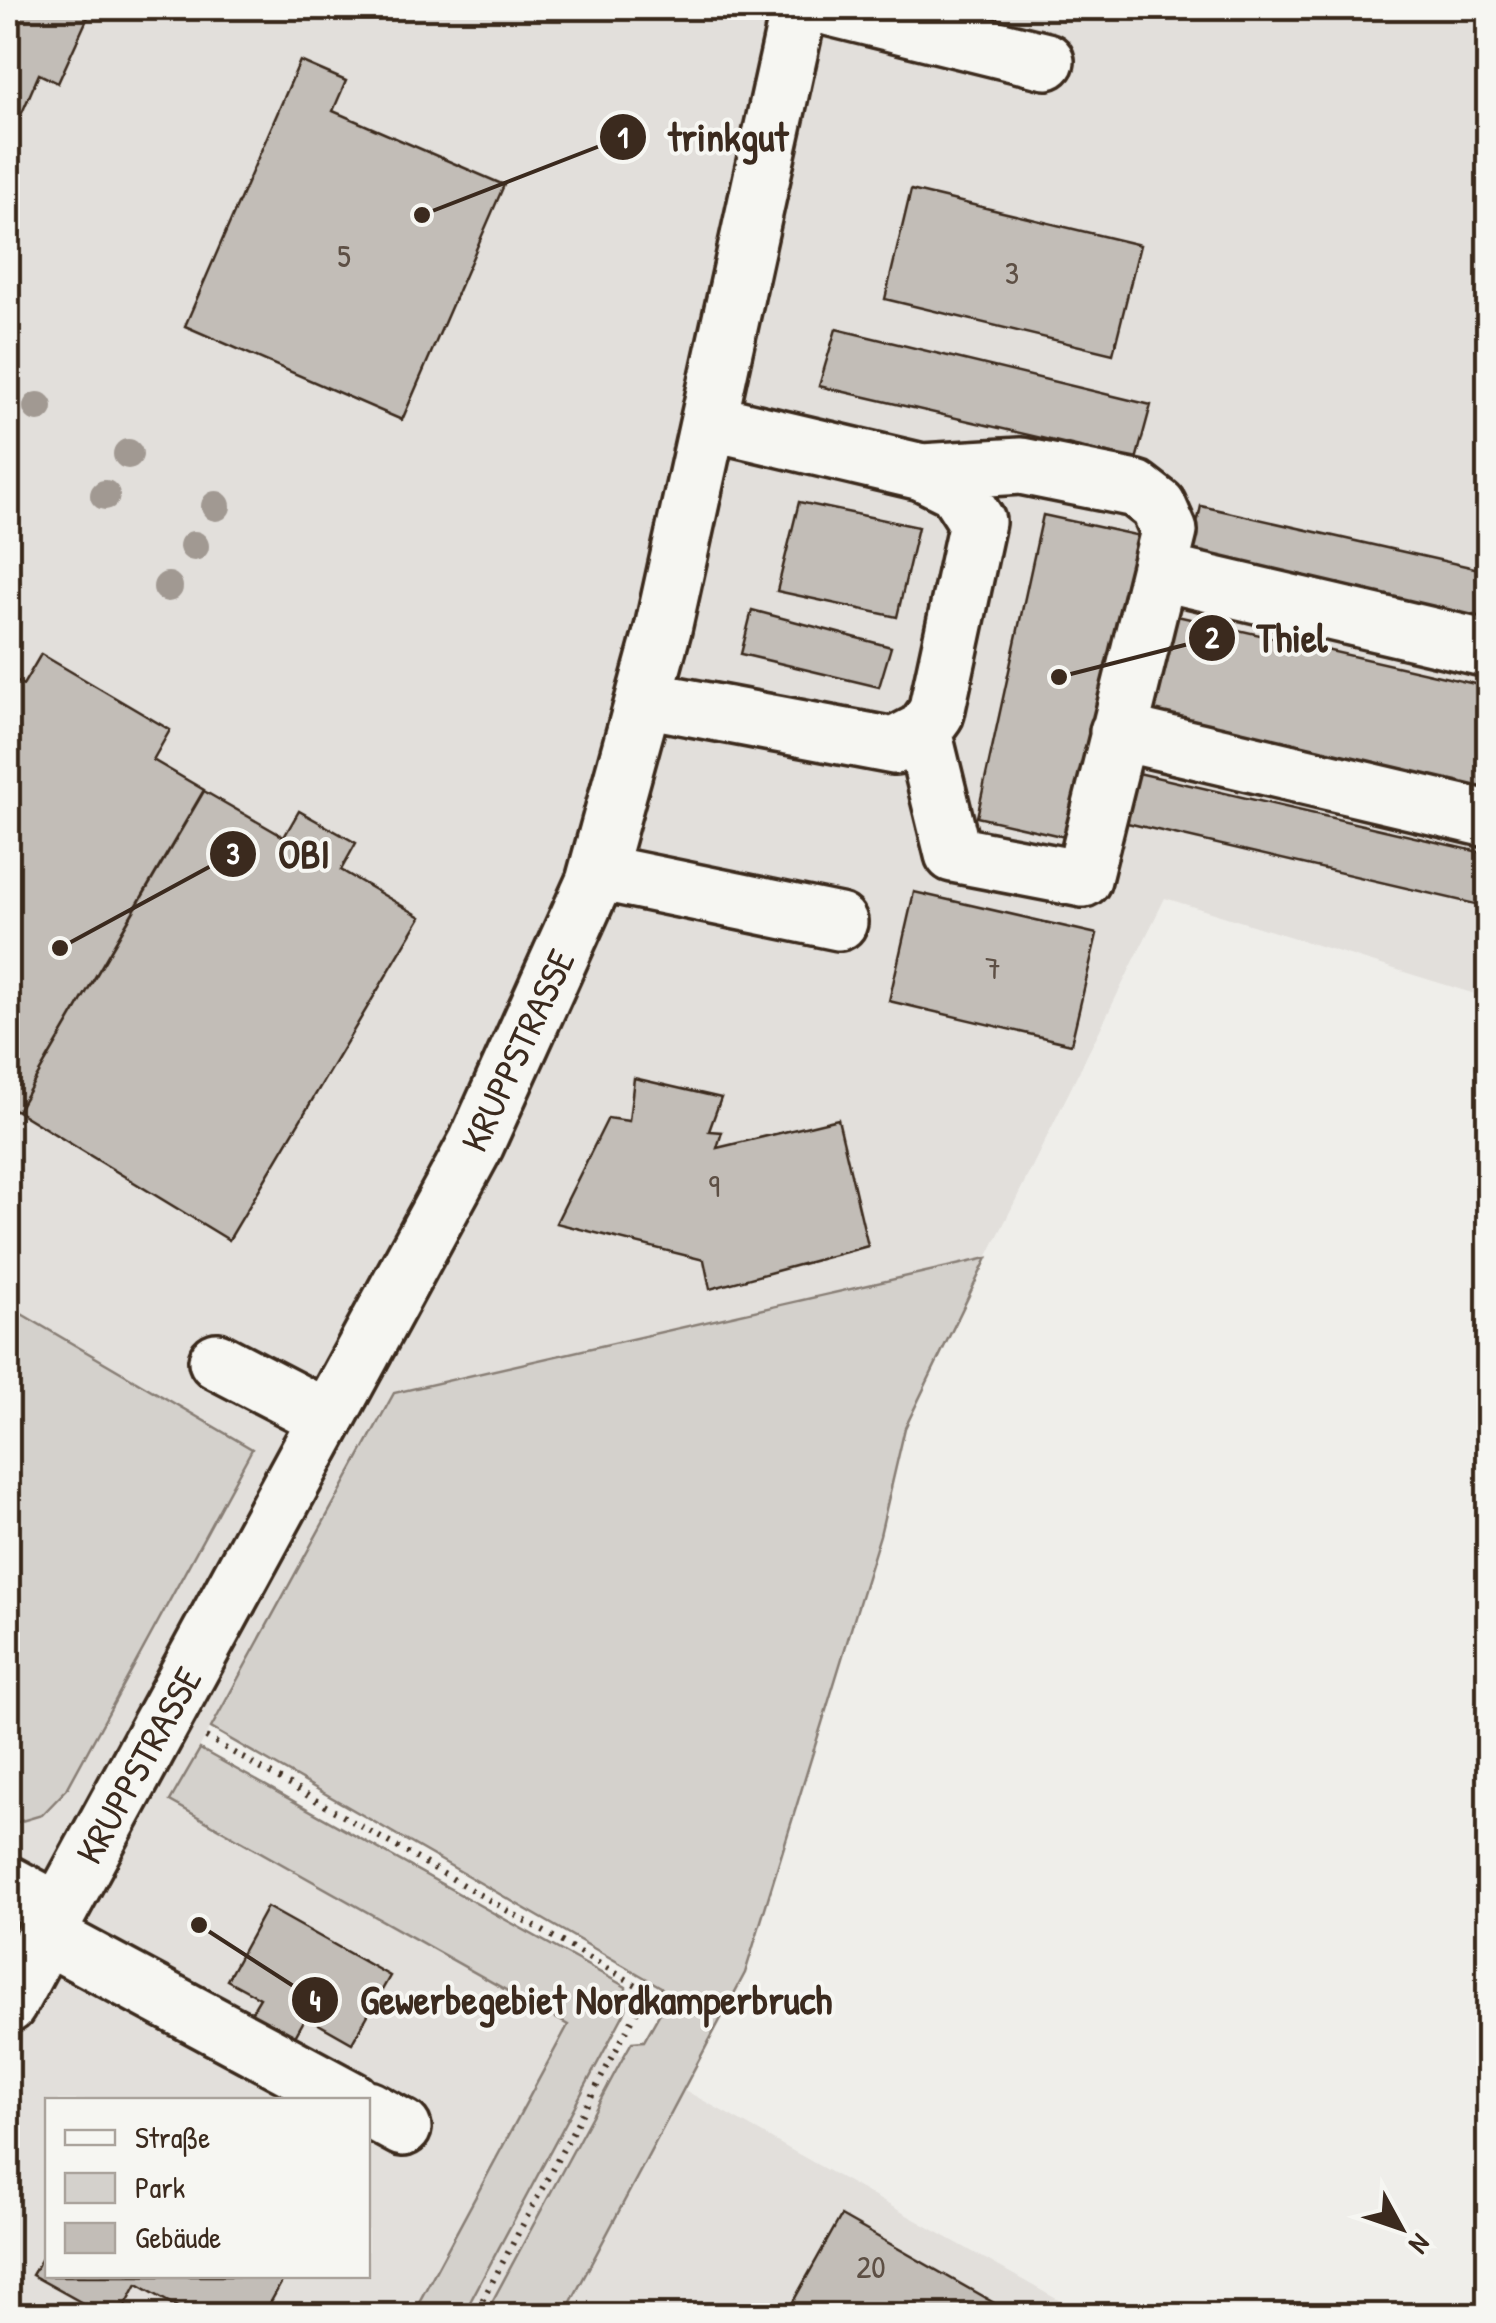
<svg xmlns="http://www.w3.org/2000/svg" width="1496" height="2323" font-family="'Patrick Hand',sans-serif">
  <rect width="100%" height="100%" fill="#efeeea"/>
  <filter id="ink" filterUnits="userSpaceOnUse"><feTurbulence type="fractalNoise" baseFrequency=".01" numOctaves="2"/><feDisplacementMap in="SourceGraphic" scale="20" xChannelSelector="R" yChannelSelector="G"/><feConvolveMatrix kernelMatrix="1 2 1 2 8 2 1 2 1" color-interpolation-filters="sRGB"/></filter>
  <g filter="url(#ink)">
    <!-- built -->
    <path fill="#e2dfdb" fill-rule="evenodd" d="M8 8H1488V998L1165 898 987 1258 394 1393 170 1801 1085 2315H8V1825L42 1815 252 1449 8 1306ZM48 2100H368V2276H48Z"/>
    <!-- green -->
    <path fill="#d4d1cc" stroke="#887e75" stroke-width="2.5" d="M987 1258 905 1428 880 1535 745 1973 564 2315H485L624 2056 632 2042 644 2041 666 2002 661 1987 211 1728 394 1393Z
      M8 1306 252 1449 67 1789 42 1815 8 1825Z
      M200 1749 626 1987V2010L463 2315H412L568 2025 170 1801Z"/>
    <!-- building -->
    <path fill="#c2bdb7" stroke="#3b2a1e" stroke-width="2.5" d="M8 8H92L58 83 39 74 8 145Z
      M300 61 346 81 333 111 504 185 402 420 185 326Z
      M911 190 1140 245 1113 354 885 299Z
      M836 329 1151 405 1136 460 819 386Z
      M799 502 918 527 897 617 777 591Z
      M1201 506 1488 571V623L1190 555Z
      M1043 515 1140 536 1074 839 977 817Z
      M752 610 891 647 879 687 741 654Z
      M1164 613 1488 687V791L1142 711Z
      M41 654 170 730 153 760 204 790 17 1111 8 1105V676L23 685Z
      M1121 769 1488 854V907L1110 819Z
      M204 791 284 837 299 811 356 843 341 870 421 917 229 1240 17 1111Z
      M914 892 1097 934 1071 1044 889 1001Z
      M634 1078 721 1098 709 1131 722 1132 717 1148 838 1119 868 1246 710 1289 704 1260 556 1223 608 1118 629 1121Z
      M267 1907 390 1976 352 2043 306 2017 292 2042 248 2018 260 1998 227 1980Z
      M841 2216 1017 2316H785Z
      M48 2248V2276H285L263 2316H193L137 2284 120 2316H106L32 2275Z"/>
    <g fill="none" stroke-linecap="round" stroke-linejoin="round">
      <!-- minor casing -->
      <g stroke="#3b2a1e" stroke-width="62">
        <path id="minor" d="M831 8 1046 61
          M922 472 1021 466 1136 489 1158 506 1169 531 1083 879 953 854 923 731
          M1159 572 1488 649
          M644 699 894 746 923 731 936 713 977 522 956 489 922 472 710 422
          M1118 732 1488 819
          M597 872 839 922
          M217 1361 327 1418
          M8 1884 58 1911
          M45 1935 352 2100
          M8 2005 476 1144 594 882 663 629 799 8
          M368 2109 403 2128"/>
      </g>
      <!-- path -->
      <path stroke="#3b2a1e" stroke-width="6" stroke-dasharray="2.5 8" stroke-linecap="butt" d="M206 1737 640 1987 638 2009 474 2316"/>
      <!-- minor -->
      <use href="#minor" stroke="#f6f6f2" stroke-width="55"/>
    </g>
    <!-- trees -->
    <g fill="#a19992">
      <circle cx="38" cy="407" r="15"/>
      <circle cx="128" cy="454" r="15"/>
      <circle cx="105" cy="495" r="15"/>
      <circle cx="216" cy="506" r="15"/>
      <circle cx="194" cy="546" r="15"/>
      <circle cx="168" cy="587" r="15"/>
    </g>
  </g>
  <g text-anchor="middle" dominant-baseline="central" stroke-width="8" stroke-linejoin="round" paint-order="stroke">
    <!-- number labels -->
    <g font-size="32" fill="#5d4f44">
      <text x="344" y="255">5</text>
      <text x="1012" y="272">3</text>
      <text x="993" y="967">7</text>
      <text x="714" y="1185">9</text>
      <text x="871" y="2266">20</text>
    </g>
    <!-- street labels -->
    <g font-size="38" fill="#3b2a1e" stroke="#f6f6f2">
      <text transform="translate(517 1050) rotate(-65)">KRUPPSTRASSE</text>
      <text transform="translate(138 1765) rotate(-61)">KRUPPSTRASSE</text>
    </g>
  </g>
  <!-- callouts -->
  <path fill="none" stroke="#3b2a1e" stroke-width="4" d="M422 215L623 137M1059 677L1212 638M60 948L233 854M199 1925L315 2000"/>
  <g fill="#3b2a1e" stroke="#f6f6f2" stroke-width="4">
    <circle cx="422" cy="215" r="10"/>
    <circle cx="1059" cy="677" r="10"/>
    <circle cx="60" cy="948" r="10"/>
    <circle cx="199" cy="1925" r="10"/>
    <circle cx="623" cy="137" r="25"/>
    <circle cx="1212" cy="638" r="25"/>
    <circle cx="233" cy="854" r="25"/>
    <circle cx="315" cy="2000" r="25"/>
  </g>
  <g font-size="30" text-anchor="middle" font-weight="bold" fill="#fff">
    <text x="623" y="148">1</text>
    <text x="1212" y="648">2</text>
    <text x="233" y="864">3</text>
    <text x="315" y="2011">4</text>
  </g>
  <g font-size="40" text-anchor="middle" font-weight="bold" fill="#3b2a1e" stroke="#f6f6f2" stroke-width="8" stroke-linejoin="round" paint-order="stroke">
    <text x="728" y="151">trinkgut</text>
    <text x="1292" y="652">Thiel</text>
    <text x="304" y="868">OBI</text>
    <text x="596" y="2014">Gewerbegebiet Nordkamperbruch</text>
  </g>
  <!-- margin -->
  <rect width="1496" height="2323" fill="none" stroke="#f6f6f2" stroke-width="40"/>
  <rect x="20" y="20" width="1456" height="2283" fill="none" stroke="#3b2a1e" stroke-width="4" filter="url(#ink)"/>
  <!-- legend -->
  <rect x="45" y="2098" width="325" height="180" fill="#f6f6f2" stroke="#aba49d" stroke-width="2.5"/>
  <rect x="65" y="2130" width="50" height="15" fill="#f6f6f2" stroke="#aba49d" stroke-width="2.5"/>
  <text x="135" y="2148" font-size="30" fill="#3b2a1e">Straße</text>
  <rect x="65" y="2173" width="50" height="30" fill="#d4d1cc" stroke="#aba49d" stroke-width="2.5"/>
  <text x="135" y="2198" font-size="30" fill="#3b2a1e">Park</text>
  <rect x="65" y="2223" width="50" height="30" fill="#c2bdb7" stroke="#aba49d" stroke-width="2.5"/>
  <text x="135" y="2248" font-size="30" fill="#3b2a1e">Gebäude</text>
  <!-- north arrow -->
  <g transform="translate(1401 2228) rotate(130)" stroke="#f6f6f2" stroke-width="8" paint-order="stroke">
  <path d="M0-8L18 38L0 25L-18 38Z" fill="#3b2a1e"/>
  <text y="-15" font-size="28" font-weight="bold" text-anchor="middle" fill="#3b2a1e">N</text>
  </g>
</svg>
